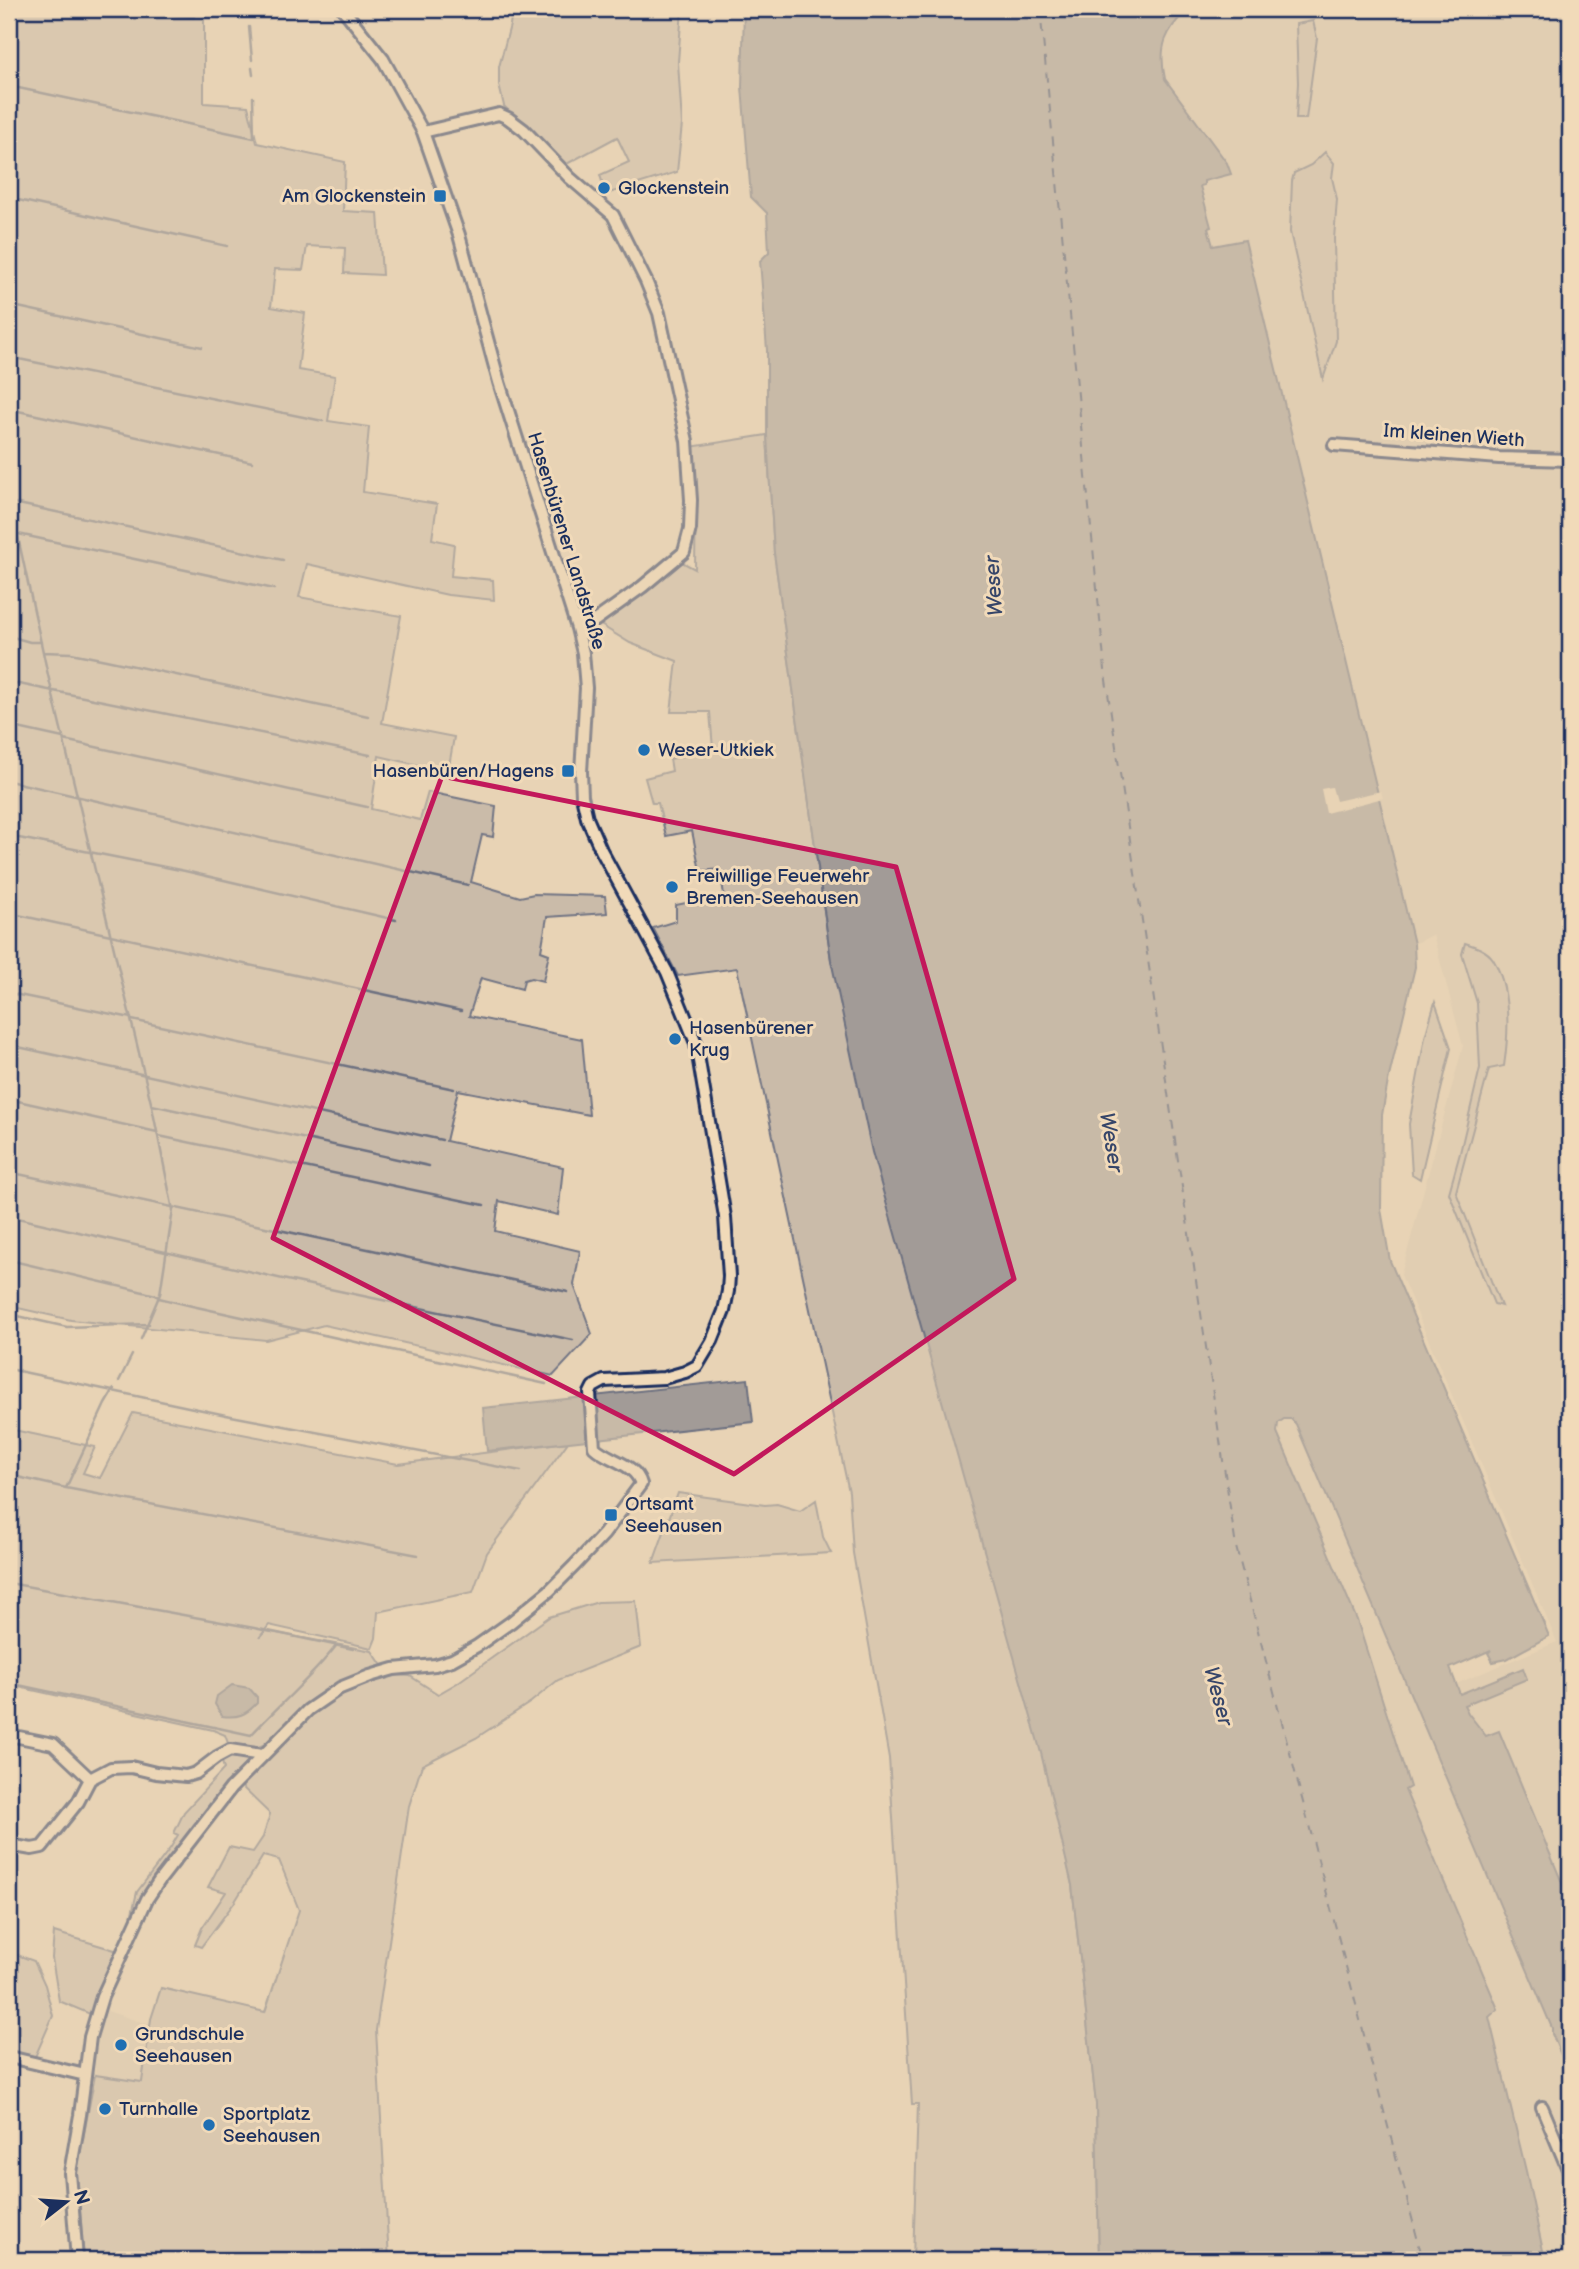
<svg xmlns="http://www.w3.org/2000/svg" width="1579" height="2269" font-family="'Balsamiq Sans',sans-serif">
  <rect width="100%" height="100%" fill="#e8d3b5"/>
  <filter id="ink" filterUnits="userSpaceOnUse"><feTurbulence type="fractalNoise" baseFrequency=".0143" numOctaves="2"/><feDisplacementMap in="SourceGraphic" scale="14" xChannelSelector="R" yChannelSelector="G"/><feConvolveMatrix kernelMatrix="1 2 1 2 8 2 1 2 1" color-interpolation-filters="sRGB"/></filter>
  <g filter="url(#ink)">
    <!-- built -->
    <path fill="#d9c7af" d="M1188 9H1570V1902L1499 1731 1486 1736 1468 1713 1456 1684 1557 1642 1401 1275 1463 1046 1433 934 1414 944 1245 240 1213 246 1208 228 1210 226 1200 186 1203 181 1227 163 1165 80 1161 63V50L1166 37 1178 19Z
      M1284 1419H1291L1296 1424 1552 2028V2034L1570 2076V2260H1545L1526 2171 1488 2017 1498 2009 1405 1790 1410 1786 1357 1620 1277 1432 1278 1423Z
      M104 2010 150 2025 142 2083 95 2075V2039Z"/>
    <!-- green -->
    <path fill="#cabba9" stroke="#727584" stroke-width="2" d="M9 9H249L240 11H204V103L248 106 257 143 345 162 343 211 378 213 382 275 344 273 345 248 307 246 303 270 275 269 271 307 305 313 298 370 335 376 328 421 369 427 363 492 437 504 432 539 454 544 451 576 493 580 494 600 448 595 307 564 299 597 401 616 382 723 454 737 448 772 379 756 371 809 420 820 428 792 496 806 493 837 482 835 471 882 520 897 534 894 605 896 607 913 547 917 541 951 549 954 543 981 531 978 524 980 522 989 481 978 469 1016 582 1039 589 1115 458 1090 446 1141 563 1167 558 1215 499 1201 495 1231 580 1251 574 1285 592 1334 553 1376 324 1325 266 1340 71 1320 9 1306Z
      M512 9H682L678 62 682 124 677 172 606 194 600 175 629 162 617 137 563 166 504 106 499 85V67L510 25Z
      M1313 21 1317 38 1306 119H1296L1298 83 1296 24Z
      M1325 152 1334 163 1332 178 1337 199 1334 239 1336 341 1323 379 1290 232 1292 181 1294 173 1311 165Z
      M767 435 774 553 831 960 1043 1751 1072 1885 1096 2104 1099 2260H913L918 2104H912L889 1758 853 1553 849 1492 737 968 678 976 653 928 676 921V905L724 895 720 869 700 871 692 831 666 836 658 803H652L645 778 672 771 670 759 713 749 710 712H671L677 661 630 643 599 624 682 562 695 569 696 486 690 447Z
      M1465 943C1475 946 1487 950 1493 959 1511 989 1509 1032 1504 1066L1489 1069 1456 1192 1501 1306 1494 1304 1449 1193 1460 1153 1480 1068 1477 1003 1462 954Z
      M1435 1002 1451 1048 1420 1179 1412 1174 1409 1124 1425 1037Z
      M133 1413 398 1464 568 1442 487 1553 473 1592 378 1612 376 1638 372 1648 269 1625 259 1638 266 1631 372 1651 383 1667 323 1692 290 1719 266 1744 258 1747 229 1746 225 1735 213 1730 9 1685V1429L95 1447 83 1473 100 1478Z
      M678 1493 765 1505 777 1504 800 1511 816 1500 823 1537 831 1553 653 1563Z
      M636 1601 641 1647 558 1680 531 1702 476 1738 422 1765 409 1806 376 2030 389 2260H84L77 2171 95 2075 142 2082 151 2019 161 1988 265 2012 299 1910 279 1860 263 1856 234 1903 201 1947 195 1945 202 1928 226 1892 208 1887 229 1847 253 1852 263 1837 270 1814 240 1785 321 1705 370 1680 394 1675 410 1676 438 1694 457 1683 549 1617 598 1602Z
      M241 1753 248 1760 247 1766 235 1779 131 1930 129 1926 137 1892 171 1847 178 1835 174 1833 184 1812 224 1769 221 1758 231 1754Z
      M54 1932 118 1951 90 2014 59 2001 52 1958Z
      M9 1952 34 1961 45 1985 53 2016 35 2057 9 2053Z"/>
    <!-- water -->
    <path fill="#a29b97" stroke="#6c7080" stroke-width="2" d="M744 9H1188C1165 31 1158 47 1165 79L1227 163 1231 174 1204 181V185L1200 186 1211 227 1208 228 1213 246 1245 240 1414 944 1415 967 1388 1081 1382 1115 1381 1209 1390 1261 1549 1636 1507 1659 1493 1662 1488 1653 1491 1650 1450 1668 1460 1694 1523 1668 1527 1679 1464 1705 1468 1713 1486 1736 1499 1731 1570 1902V2076L1552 2034V2028L1296 1424 1291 1419H1284L1278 1423 1277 1432 1357 1620 1410 1787 1405 1790 1498 2009 1489 2017 1526 2171 1545 2260H1099L1096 2104 1072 1885 1041 1753 872 1152 831 960 774 553 767 435V350L760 261 769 252 767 213 751 197 742 87Z
      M748 1379 753 1422 487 1451 483 1408Z
      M232 1685 249 1688 257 1697V1703C246 1715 238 1718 222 1716L215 1704 217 1696Z"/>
    <!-- pier -->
    <path fill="#e8d3b5" d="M1332 787 1336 801 1381 791 1383 798 1326 813 1321 789Z"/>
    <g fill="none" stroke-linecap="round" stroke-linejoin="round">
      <!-- stream -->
      <path stroke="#6c7080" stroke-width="2.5" d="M145 9 174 15 194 17
        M249 27 252 60
        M252 68 253 75
        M9 86 254 138 253 97
        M9 198 227 246
        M9 305 202 347
        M9 357 323 421
        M9 409 252 462
        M9 496 48 675 152 1107 173 1210 160 1294 141 1339
        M9 502 283 560
        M9 532 274 589
        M9 636 30 642H41
        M43 652 71 653 106 660 368 716
        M9 682 370 755
        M9 726 63 738
        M64 740 367 807
        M9 781 468 885
        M9 836 185 871 396 920
        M9 913 461 1011
        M9 993 131 1018
        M132 1020 454 1089
        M9 1045 442 1140
        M9 1099 157 1132
        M152 1105 429 1166
        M159 1136 484 1205
        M9 1172 568 1292
        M9 1216 287 1280 573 1340
        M9 1260 156 1295 159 1298 192 1306 546 1384
        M9 1314 67 1327 149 1324
        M9 1369 226 1415 521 1471
        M119 1381 132 1355
        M9 1475 66 1488 105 1404 114 1389
        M66 1488 418 1555
        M9 1583 254 1628 353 1649
        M9 1683 251 1735C279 1705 311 1678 336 1646"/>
      <!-- ferry -->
      <path stroke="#364569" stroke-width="2" stroke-dasharray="9 7" stroke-linecap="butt" d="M1040 9 1106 680 1236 1547 1423 2260"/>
      <!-- minor casing -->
      <g stroke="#1b2f5e" stroke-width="16">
        <path id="minor" d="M423 132 499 114 508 118 524 130 570 178 613 215 646 281 659 313 687 441 691 500 690 529 684 552 642 587 593 622 577 628
          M1334 445 1499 458 1570 460
          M9 1735 53 1744 90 1779
          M9 1845 32 1849 42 1847 78 1802 90 1779 111 1768 131 1767 156 1773 186 1776 196 1773 217 1757 230 1750 262 1755
          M9 2057 85 2075
          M1542 2107 1570 2174
          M77 2260 70 2173 80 2115 90 2037 102 1997 147 1899 159 1881 231 1788 308 1710 340 1688 370 1676 394 1669 435 1665 452 1660 477 1646 511 1622 549 1591 574 1566 604 1534 641 1484C635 1463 609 1461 594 1447L590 1393 593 1387 604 1381 664 1378 685 1372 697 1366 712 1341 724 1311 728 1291 729 1276 725 1217 696 1043 667 972 601 850 587 818 582 796 581 772 586 688 583 653 577 628 499 382 459 235 423 132 383 59 343 9"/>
      </g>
      <!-- minor -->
      <use href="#minor" stroke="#f1dab9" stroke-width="10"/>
    </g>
  </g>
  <!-- marked area -->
  <path d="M0 0H1579V2269H0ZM442 776 896 867 1014 1279 734 1474 273 1238Z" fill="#e8d3b5" fill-opacity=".55" fill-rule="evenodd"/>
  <path fill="none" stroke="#c2185b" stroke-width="5" stroke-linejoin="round" d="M442 776 896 867 1014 1279 734 1474 273 1238Z"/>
  <!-- markers -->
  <g fill="#1f6fb2" stroke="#f1dab9" stroke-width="2.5">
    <circle cx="604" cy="188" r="7"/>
    <rect x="433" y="189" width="14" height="14" rx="3.5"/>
    <circle cx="644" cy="750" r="7"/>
    <rect x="561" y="764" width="14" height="14" rx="3.5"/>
    <circle cx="672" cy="887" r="7"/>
    <circle cx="675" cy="1039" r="7"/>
    <rect x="604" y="1508" width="14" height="14" rx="3.5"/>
    <circle cx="121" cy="2045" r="7"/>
    <circle cx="105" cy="2109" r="7"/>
    <circle cx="209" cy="2125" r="7"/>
  </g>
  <g text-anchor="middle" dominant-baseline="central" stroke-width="6" stroke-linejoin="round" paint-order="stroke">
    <!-- poi labels -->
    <g font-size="19" fill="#1b2f5e" stroke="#f1dab9" text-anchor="start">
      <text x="618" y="188">Glockenstein</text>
      <text x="426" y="196" text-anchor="end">Am Glockenstein</text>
      <text x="658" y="750">Weser-Utkiek</text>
      <text x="554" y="771" text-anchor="end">Hasenbüren/Hagens</text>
      <text x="686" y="876">Freiwillige Feuerwehr<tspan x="686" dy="22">Bremen-Seehausen</tspan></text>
      <text x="689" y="1028">Hasenbürener<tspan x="689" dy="22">Krug</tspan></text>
      <text x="625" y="1504">Ortsamt<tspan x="625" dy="22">Seehausen</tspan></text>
      <text x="135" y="2034">Grundschule<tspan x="135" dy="22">Seehausen</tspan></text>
      <text x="119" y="2109">Turnhalle</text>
      <text x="223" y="2114">Sportplatz<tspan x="223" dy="22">Seehausen</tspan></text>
    </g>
    <!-- street labels -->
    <g font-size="19" fill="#1b2f5e" stroke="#f1dab9">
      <text transform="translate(1454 436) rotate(4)">Im kleinen Wieth</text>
      <text transform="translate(566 541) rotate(73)">Hasenbürener Landstraße</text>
    </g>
    <!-- water labels -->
    <g font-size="21" font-style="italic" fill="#364569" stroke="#f1dab9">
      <text transform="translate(994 586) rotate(-94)">Weser</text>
      <text transform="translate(1111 1142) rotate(81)">Weser</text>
      <text transform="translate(1218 1696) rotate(75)">Weser</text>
    </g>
  </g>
  <!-- margin -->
  <rect width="1579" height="2269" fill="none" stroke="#f1dab9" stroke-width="35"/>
  <rect x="18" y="18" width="1544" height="2234" fill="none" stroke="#1b2f5e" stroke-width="2.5" filter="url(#ink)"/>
  <!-- north arrow -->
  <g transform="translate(66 2202) rotate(73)" stroke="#f1dab9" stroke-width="5" paint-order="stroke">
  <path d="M0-5L12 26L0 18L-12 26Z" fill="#1b2f5e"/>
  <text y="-10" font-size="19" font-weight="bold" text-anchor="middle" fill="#1b2f5e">N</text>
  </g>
</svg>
